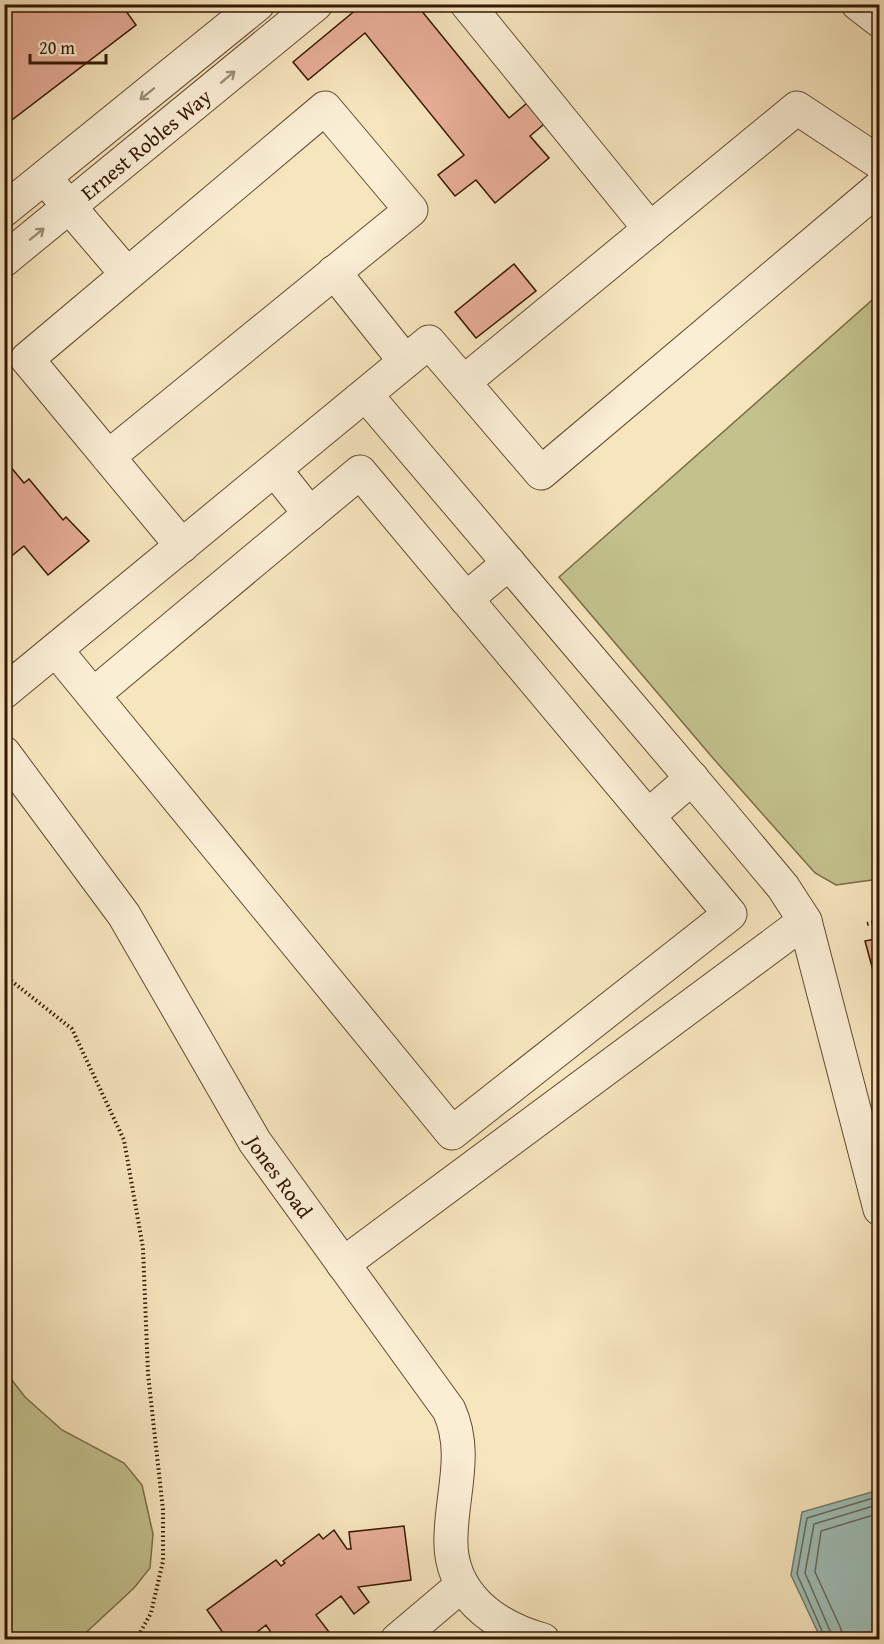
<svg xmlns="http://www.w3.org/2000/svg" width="884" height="1644" font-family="'Gentium Book Plus',serif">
  <rect width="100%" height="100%" fill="#f7e5be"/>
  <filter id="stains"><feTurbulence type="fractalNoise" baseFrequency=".00333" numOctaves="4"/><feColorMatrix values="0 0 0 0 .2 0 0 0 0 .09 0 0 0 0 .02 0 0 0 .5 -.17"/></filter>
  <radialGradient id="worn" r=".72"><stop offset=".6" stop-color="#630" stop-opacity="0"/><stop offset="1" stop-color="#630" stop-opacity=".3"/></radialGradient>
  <!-- green -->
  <path fill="#c3c28d" stroke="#7c6c48" stroke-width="1.5" d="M879 294V879L836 885 815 873 712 757 559 577Z
    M4 1370 25 1397 62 1430 124 1463 142 1485 153 1534 150 1568 134 1588 79 1639H5Z"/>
  <!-- water -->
  <path fill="#9ebeb7" stroke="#747b6f" stroke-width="1.5" d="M879 1490V1639H821L791 1575 802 1512Z"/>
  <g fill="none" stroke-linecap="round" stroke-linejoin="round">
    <!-- shore -->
    <path stroke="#696a5c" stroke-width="1.5" d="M826 1640 797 1574 807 1518 880 1496
      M834 1640 805 1573 814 1524 880 1504
      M843 1640 841 1629 815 1572 821 1531 880 1513"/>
  </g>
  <!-- building -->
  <path fill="#e9ae98" stroke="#341602" stroke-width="1.5" d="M4 4H121L136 25 4 126Z
    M363 4H416L509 118 532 99 549 120 530 136 549 158 495 203 476 180 455 196 438 175 464 155 365 33 308 80 293 62Z
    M514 264 536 291 476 338 455 312Z
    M4 459 24 483 29 479 63 520 66 517 89 541 48 575 24 546 4 562Z
    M880 938V996L865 941Z
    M404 1526 411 1580 358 1587 369 1602 354 1614 341 1596 316 1615 335 1640H276L266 1625 247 1640H228L207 1610 276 1560 281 1566 285 1563 283 1561 319 1534 323 1539 334 1530 347 1549H351L349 1532Z"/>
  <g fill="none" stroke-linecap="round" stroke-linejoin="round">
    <!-- minor casing -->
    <g stroke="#654a31" stroke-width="35">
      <g id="minor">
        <path d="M467 4 650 229"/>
        <path d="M858 4 880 21"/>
        <path d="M55 190 126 273"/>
        <path d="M4 210 258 4"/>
        <path id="s1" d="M4 260 316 4"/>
        <path d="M334 272 405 361"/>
        <path d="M464 382 797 108 880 163"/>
        <path d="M366 395 722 814 783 887 805 921 880 1209"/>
        <path d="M108 457 411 210 325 108 27 359 182 546"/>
        <path d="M275 470 310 514"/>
        <path d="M466 599 509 563"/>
        <path d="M56 650 452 1133 730 914 360 472 93 695"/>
        <path d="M4 692 429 342 541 473 880 187"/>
        <path id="s2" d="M4 753 124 915 255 1142 449 1410C468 1452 452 1492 451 1536 448 1593 493 1626 543 1640"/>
        <path d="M648 816 692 778"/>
        <path d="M343 1264 805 921"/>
        <path d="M397 1640 462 1585"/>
      </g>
    </g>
    <!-- path -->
    <path stroke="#341602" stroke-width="4" stroke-dasharray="1.5 3" stroke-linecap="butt" d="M867 924 880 921
      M4 975 72 1029 124 1140 143 1248 148 1374 163 1510V1561L151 1613 136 1640"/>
    <!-- minor -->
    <use href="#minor" stroke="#faeed5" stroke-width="33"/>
  </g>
  <!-- one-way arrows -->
  <defs><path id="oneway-shaft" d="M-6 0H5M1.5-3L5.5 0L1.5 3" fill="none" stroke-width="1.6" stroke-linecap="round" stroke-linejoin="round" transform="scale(1.5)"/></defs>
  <g stroke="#a18d76">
    <use href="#oneway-shaft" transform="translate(228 77) rotate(-40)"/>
    <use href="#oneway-shaft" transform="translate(147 94) rotate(141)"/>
    <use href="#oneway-shaft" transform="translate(37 234) rotate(-39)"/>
  </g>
  <g text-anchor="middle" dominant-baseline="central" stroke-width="6" stroke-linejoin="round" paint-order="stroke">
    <!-- street labels -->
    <g font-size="21" fill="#341602" stroke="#faeed5">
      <text stroke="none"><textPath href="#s1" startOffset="183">Ernest Robles Way</textPath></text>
      <text stroke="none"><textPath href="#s2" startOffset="506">Jones Road</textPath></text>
    </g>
  </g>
  <!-- margin -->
  <rect width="884" height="1644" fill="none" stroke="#f7e5be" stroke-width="24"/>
  <rect x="6" y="6" width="872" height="1632" fill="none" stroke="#341602" stroke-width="3"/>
  <rect x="12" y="12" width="860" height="1620" fill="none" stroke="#341602" stroke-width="1.5"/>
  <!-- scale -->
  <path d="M30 54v9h76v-9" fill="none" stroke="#341602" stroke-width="3"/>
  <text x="39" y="54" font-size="18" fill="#341602" stroke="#faeed5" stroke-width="4.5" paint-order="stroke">20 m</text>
  <rect width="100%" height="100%" filter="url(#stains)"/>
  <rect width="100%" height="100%" fill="url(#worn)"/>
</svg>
